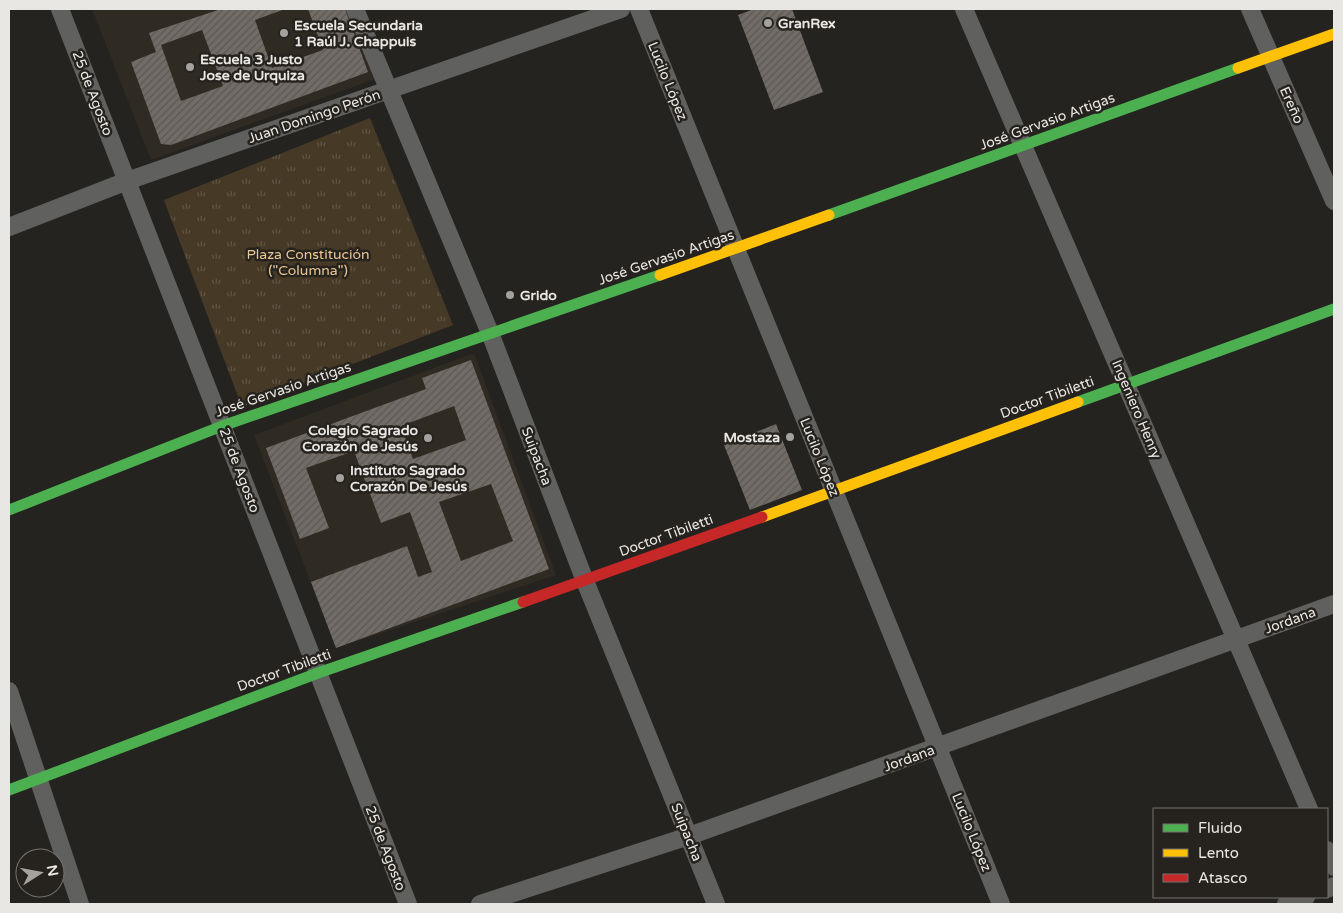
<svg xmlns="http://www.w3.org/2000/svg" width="1343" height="913" font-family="'Varela Round',sans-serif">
<defs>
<pattern id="park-tufts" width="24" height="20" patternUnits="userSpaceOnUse" patternTransform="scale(1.25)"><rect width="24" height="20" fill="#463925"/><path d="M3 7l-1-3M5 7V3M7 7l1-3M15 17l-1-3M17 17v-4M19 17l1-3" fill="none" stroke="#615644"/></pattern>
<pattern id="building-hatch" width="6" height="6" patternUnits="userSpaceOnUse" patternTransform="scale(1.25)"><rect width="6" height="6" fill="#716c65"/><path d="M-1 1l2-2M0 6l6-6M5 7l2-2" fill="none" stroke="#5c5854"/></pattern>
</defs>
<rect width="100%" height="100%" fill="#252320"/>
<path fill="#2f2a22" d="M 92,9 L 347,9 L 375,79 L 151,160 Z
M 474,353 L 556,575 L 336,648 L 254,435 Z"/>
<path fill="url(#park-tufts)" d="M 370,118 L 453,325 L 242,407 L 164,200 Z"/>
<path fill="url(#building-hatch)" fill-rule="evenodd" d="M 221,9 L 285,9 L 255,20 L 272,68 L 323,50 L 308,9 L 345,9 L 368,72 L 171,145 L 161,144 L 131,62 L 156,52 L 149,33 ZM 202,30 L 223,86 L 181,101 L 161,45 Z
M 754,9 L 792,9 L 823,92 L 774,110 L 738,15 Z
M 471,360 L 549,569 L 336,648 L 311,582 L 407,546 L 418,577 L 432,572 L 410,512 L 381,523 L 354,451 L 306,468 L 329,528 L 300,539 L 266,448 L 426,389 L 422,378 ZM 454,406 L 466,440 L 413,459 L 401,426 ZM 491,484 L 513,541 L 461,561 L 439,502 Z
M 776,424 L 802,490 L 750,510 L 724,445 Z"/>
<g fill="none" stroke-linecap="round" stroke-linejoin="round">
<path stroke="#60605f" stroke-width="18" d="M 60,9 L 408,904
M 355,9 L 490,333 L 585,581 L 716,904
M 639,9 L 1001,904
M 964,9 L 1309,809
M 1250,9 L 1334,201
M 9,227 L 127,181 L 621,9
M 9,691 L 80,904
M 1327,850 L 1334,867
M 1327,889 L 1334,886
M 480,904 L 689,836 L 1334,604
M 1286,904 L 1306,897"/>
<path stroke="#4caf50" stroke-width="11" d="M 829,215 L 1238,68
M 1078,402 L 1334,309
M 9,510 L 222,426 L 660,275
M 9,790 L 318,673 L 523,602"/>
<path stroke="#ffc107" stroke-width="11" d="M 1238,68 L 1334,34
M 660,275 L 829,215
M 762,517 L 1078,402"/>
<path stroke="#c62828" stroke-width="11" d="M 523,602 L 762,517"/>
</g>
<g fill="#a4a29f" stroke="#26231f" stroke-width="2">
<circle cx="768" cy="23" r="5"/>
<circle cx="284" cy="33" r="5"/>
<circle cx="190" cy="67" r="5"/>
<circle cx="510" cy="295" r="5"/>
<circle cx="790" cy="437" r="5"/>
<circle cx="428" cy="438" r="5"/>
<circle cx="340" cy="478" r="5"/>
</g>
<g text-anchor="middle" stroke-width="5" stroke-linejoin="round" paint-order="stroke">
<g font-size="14" font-weight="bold" fill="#e9e7e4" stroke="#26231f" text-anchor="start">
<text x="778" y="28">GranRex</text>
<text x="294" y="30">Escuela Secundaria<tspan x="294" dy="16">1 Raúl J. Chappuis</tspan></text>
<text x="200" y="64">Escuela 3 Justo<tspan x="200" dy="16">Jose de Urquiza</tspan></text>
<text x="520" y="300">Grido</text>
<text x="418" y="435" text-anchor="end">Colegio Sagrado<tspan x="418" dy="16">Corazón de Jesús</tspan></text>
<text x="780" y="442" text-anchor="end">Mostaza</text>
<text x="350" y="475">Instituto Sagrado<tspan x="350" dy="16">Corazón De Jesús</tspan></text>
</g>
<g font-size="14" fill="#e9e7e4" stroke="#26231f">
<text transform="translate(668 81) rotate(68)" y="5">Lucilo López</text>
<text transform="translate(93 93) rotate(69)" y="5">25 de Agosto</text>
<text transform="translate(1292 105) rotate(66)" y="5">Ereño</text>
<text transform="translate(314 116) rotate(-19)" y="5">Juan Domingo Perón</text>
<text transform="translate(1047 121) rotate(-20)" y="5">José Gervasio Artigas</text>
<text transform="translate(666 257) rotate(-19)" y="5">José Gervasio Artigas</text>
<text transform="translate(283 389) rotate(-19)" y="5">José Gervasio Artigas</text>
<text transform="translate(1047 397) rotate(-20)" y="5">Doctor Tibiletti</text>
<text transform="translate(1137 409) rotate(67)" y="5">Ingeniero Henry</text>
<text transform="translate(537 456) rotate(69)" y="5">Suipacha</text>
<text transform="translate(820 457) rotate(68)" y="5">Lucilo López</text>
<text transform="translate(240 470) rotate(69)" y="5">25 de Agosto</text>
<text transform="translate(666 535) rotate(-20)" y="5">Doctor Tibiletti</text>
<text transform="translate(1290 620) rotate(-20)" y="5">Jordana</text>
<text transform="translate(284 670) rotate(-20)" y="5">Doctor Tibiletti</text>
<text transform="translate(909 758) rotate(-20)" y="5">Jordana</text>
<text transform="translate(687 832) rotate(68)" y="5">Suipacha</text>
<text transform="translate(972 832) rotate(68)" y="5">Lucilo López</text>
<text transform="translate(386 848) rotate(69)" y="5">25 de Agosto</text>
</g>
<g font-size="14" fill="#ecc691" stroke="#26231f">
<text x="308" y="259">Plaza Constitución<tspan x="308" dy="16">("Columna")</tspan></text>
</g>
</g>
<rect width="1343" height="913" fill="none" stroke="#e9e7e4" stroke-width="20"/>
<rect x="1153" y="808" width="175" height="90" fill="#26231f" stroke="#74716e"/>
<rect x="1163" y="824" width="25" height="8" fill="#4caf50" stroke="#74716e"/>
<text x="1198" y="833" font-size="15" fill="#e9e7e4">Fluido</text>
<rect x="1163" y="849" width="25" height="8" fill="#ffc107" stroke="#74716e"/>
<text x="1198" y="858" font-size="15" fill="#e9e7e4">Lento</text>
<rect x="1163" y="874" width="25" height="8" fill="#c62828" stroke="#74716e"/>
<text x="1198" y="883" font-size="15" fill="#e9e7e4">Atasco</text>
<g transform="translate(40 873) rotate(79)"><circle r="24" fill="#26231f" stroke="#74716e"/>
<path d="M0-4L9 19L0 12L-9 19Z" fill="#a4a29f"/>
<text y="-8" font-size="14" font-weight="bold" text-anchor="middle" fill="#e9e7e4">N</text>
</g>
</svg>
